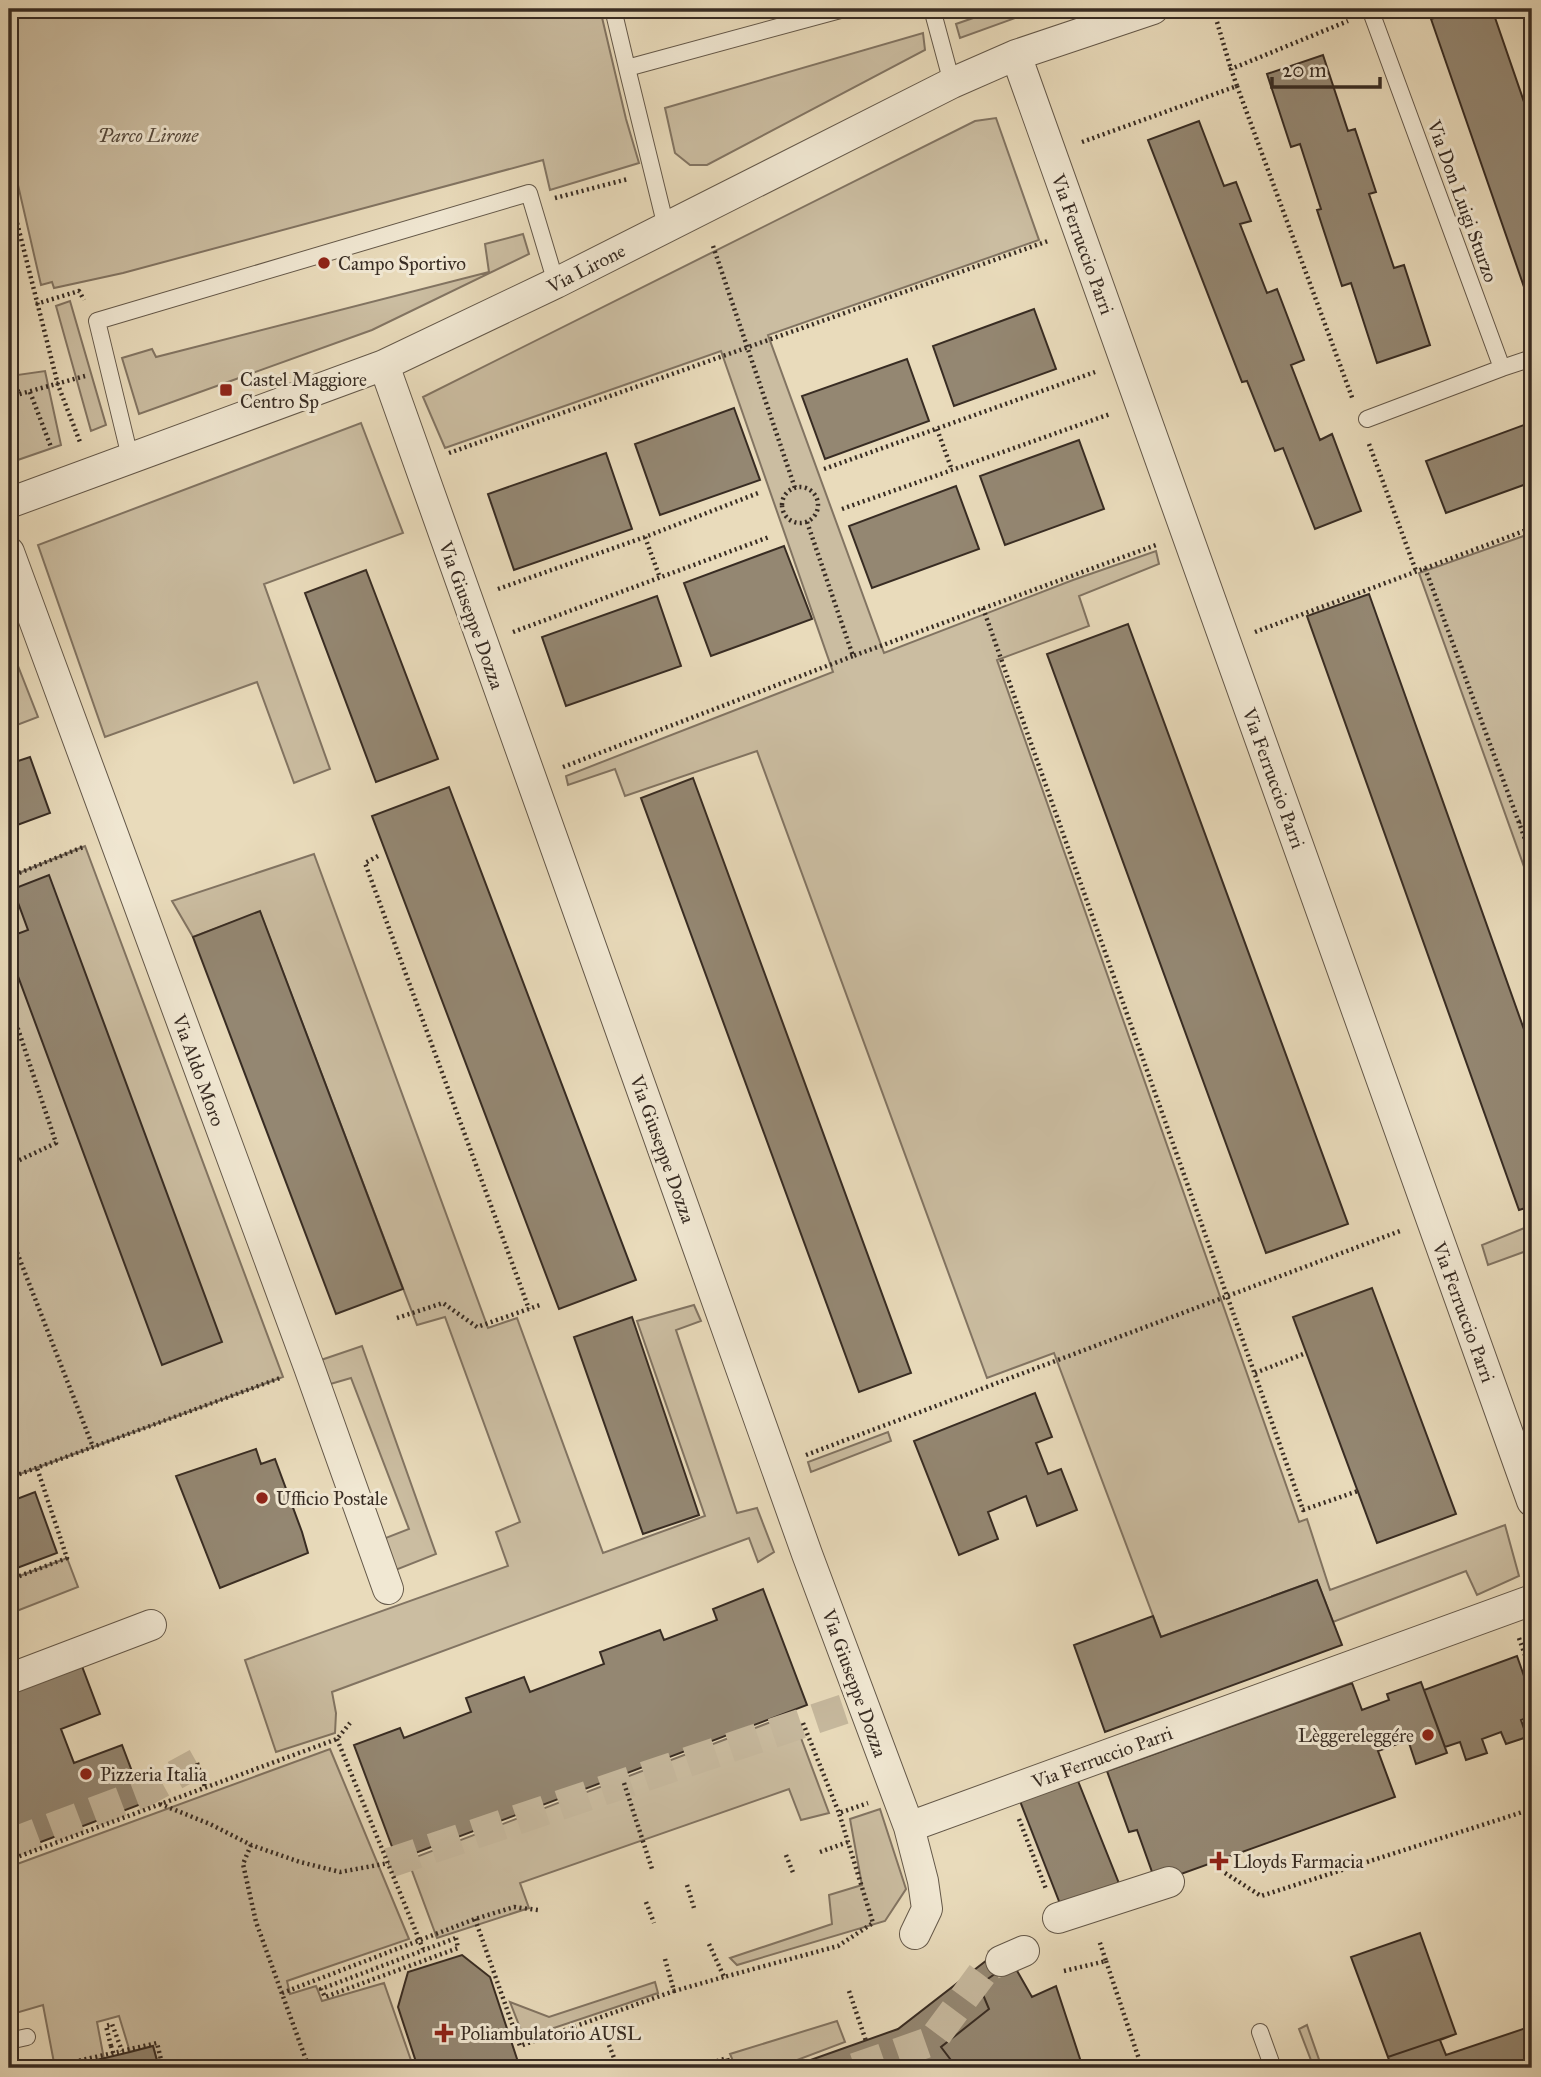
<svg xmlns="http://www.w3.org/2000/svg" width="1541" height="2077" font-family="'IM FELL Great Primer',serif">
<rect width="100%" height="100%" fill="#e9dbbb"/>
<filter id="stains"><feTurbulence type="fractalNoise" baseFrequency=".00286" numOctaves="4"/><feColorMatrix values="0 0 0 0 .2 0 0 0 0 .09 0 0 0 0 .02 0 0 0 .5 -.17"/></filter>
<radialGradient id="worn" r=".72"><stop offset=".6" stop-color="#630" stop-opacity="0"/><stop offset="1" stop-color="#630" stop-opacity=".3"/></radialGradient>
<path fill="#cbbda1" stroke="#827462" stroke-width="2" d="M 9,9 L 600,9 L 626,119 L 639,163 L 550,190 L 543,160 L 123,273 L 54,288 L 52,282 L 41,285 L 9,146 L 9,132 L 14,119 L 9,95 Z
M 999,9 L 1040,9 L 960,38 L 956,24 Z
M 923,33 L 925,50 L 707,165 L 690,165 L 675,153 L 665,108 Z
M 996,118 L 1039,240 L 768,335 L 884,653 L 1073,580 L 1156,551 L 1159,564 L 1079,596 L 1089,626 L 997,660 L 1299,1522 L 1307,1519 L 1330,1590 L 1505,1525 L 1519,1576 L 1477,1595 L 1466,1571 L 1333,1622 L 1317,1580 L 1161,1637 L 1054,1353 L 987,1378 L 757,751 L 625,796 L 615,769 L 568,785 L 566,776 L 833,672 L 721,351 L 445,448 L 423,397 L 975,121 Z
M 523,234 L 529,254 L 372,330 L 139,414 L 122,358 L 152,349 L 156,357 L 489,272 L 485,244 Z
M 70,301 L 106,425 L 91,431 L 56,306 Z
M 45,371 L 61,445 L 9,463 L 10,376 Z
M 361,423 L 403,533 L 264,584 L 330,769 L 294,783 L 257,682 L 105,737 L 38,545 Z
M 1532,533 L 1532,889 L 1419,573 Z
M 9,643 L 38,717 L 9,728 Z
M 85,846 L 283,1377 L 9,1478 L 9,877 Z
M 314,854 L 488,1328 L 517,1318 L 603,1553 L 705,1516 L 637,1321 L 694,1305 L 701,1321 L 676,1330 L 737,1513 L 757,1508 L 774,1552 L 758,1562 L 749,1538 L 332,1692 L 336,1713 L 335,1733 L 276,1752 L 245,1660 L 508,1566 L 496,1532 L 520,1522 L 445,1317 L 417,1325 L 260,912 L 193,937 L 172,901 Z
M 1532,1225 L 1532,1249 L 1488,1265 L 1482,1245 Z
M 362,1346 L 436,1554 L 393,1571 L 383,1539 L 409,1529 L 351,1378 L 327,1385 L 321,1360 Z
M 888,1432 L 891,1441 L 811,1472 L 808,1462 Z
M 67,1558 L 78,1587 L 9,1614 L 9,1580 Z
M 792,1714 L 829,1813 L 801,1820 L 789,1789 L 520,1883 L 529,1908 L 437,1938 L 408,1860 Z
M 330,1749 L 409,1939 L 287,1981 L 290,1994 L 316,1986 L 322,2001 L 384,1983 L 413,2066 L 407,2068 L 159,2068 L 153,2046 L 130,2052 L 119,2016 L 97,2022 L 104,2059 L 55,2068 L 43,2005 L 9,2015 L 9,1867 Z
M 880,1809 L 906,1889 L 885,1921 L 737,1965 L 730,1958 L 832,1924 L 829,1895 L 862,1885 L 850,1819 Z
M 655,1982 L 658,1993 L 524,2038 L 510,2002 L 549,2017 Z
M 837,2021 L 845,2042 L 776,2068 L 736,2068 L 730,2054 Z
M 1307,2025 L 1309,2031 L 1322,2068 L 1314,2068 L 1299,2029 Z"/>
<path fill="#948772" stroke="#382c23" stroke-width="2" d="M 1461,9 L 1492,9 L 1532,125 L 1532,310 L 1431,19 Z
M 1323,55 L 1348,131 L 1355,129 L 1376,192 L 1369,194 L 1394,268 L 1404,265 L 1430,345 L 1377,363 L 1351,283 L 1342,286 L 1317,210 L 1321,209 L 1300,144 L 1291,147 L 1267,74 Z
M 1199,121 L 1224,186 L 1236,182 L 1251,221 L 1240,224 L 1267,293 L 1277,289 L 1304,360 L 1291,365 L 1320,440 L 1332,434 L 1361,511 L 1315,529 L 1283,448 L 1275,451 L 1247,381 L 1242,382 L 1148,140 Z
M 1034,309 L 1056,369 L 954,406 L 933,346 Z
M 907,359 L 929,421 L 825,459 L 802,396 Z
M 734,408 L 760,480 L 660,515 L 635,444 Z
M 1532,422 L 1532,482 L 1446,513 L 1426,461 Z
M 1079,440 L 1104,509 L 1005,545 L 980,476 Z
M 606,453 L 632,529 L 514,570 L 488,494 Z
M 956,486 L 979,549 L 872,588 L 849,526 Z
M 784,546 L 812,619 L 711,656 L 684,583 Z
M 366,570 L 438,759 L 376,782 L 305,593 Z
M 1369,594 L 1532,1052 L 1532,1206 L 1519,1210 L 1307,616 Z
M 657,596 L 681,666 L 566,706 L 542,637 Z
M 1128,624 L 1348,1224 L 1266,1253 L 1047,654 Z
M 30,757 L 50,813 L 9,828 L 9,764 Z
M 693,778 L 911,1373 L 859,1392 L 641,798 Z
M 449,787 L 636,1280 L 559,1309 L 372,816 Z
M 49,875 L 222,1342 L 162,1365 L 9,952 L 9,937 L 28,930 L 13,889 Z
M 260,911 L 403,1289 L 336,1314 L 193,937 Z
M 1372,1288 L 1456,1514 L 1377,1543 L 1293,1317 Z
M 632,1317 L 699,1515 L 643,1534 L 574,1337 Z
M 1035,1393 L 1052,1437 L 1036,1443 L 1048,1474 L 1061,1469 L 1077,1510 L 1037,1526 L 1026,1496 L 988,1512 L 998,1539 L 959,1555 L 914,1441 Z
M 256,1449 L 261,1464 L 275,1459 L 302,1532 L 308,1553 L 220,1588 L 176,1476 Z
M 35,1492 L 57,1553 L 9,1571 L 9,1502 Z
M 1317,1580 L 1342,1645 L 1105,1732 L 1074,1645 L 1153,1616 L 1161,1637 Z
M 763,1589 L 807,1705 L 397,1860 L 354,1745 L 400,1728 L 404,1738 L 471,1712 L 466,1698 L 524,1677 L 530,1692 L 604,1664 L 600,1652 L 660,1630 L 664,1640 L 717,1620 L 713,1609 Z
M 1517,1656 L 1532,1699 L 1532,1716 L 1521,1720 L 1527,1737 L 1506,1744 L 1501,1732 L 1482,1739 L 1487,1753 L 1466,1760 L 1460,1742 L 1445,1747 L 1424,1690 Z
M 80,1661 L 100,1714 L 61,1729 L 74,1763 L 122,1745 L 144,1803 L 9,1854 L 9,1688 Z
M 1421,1682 L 1447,1753 L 1416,1764 L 1408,1740 L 1378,1751 L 1395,1797 L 1156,1883 L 1137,1830 L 1129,1832 L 1107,1771 L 1352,1683 L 1362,1710 L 1389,1700 L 1387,1694 Z
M 1078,1781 L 1122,1891 L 1064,1914 L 1020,1801 Z
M 1420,1933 L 1456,2034 L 1440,2040 L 1446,2055 L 1532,2026 L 1532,2068 L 1392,2068 L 1351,1957 Z
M 1420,1933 L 1456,2034 L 1388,2057 L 1351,1957 Z
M 462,1955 L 490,1977 L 520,2068 L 418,2068 L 398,2007 L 408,1972 Z
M 987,1960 L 1012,1962 L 979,1985 L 989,2009 L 941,2047 L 957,2068 L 788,2068 L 898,2029 Z
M 1012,1962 L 1032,1997 L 1056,1986 L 1083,2068 L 957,2068 L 941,2047 L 989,2009 L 979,1985 Z
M 153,2046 L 159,2068 L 63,2068 L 130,2052 Z"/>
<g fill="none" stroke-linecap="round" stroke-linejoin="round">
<path stroke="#c6b89d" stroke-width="30" stroke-dasharray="30 15" stroke-linecap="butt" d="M 9,1844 L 141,1794 L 197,1763
M 389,1863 L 862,1703
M 855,2068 L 932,2041 L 987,1967 L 1001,1961"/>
<g stroke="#645849" stroke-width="18">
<path id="lane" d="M 613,9 L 627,68
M 932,9 L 952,83
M 1370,9 L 1502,368 L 1532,358
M 666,227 L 627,68 L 844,9
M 1367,419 L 1502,368
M 130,457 L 97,321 L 529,193 L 556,283
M 1260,2032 L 1273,2068
M 9,2041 L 27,2037"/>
</g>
<g stroke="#645849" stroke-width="32">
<path id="street" d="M 1016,55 L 1532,1501
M 384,365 L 807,1554 L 909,1827 L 923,1881 L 927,1909 L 915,1934
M 9,503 L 384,365 L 556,283 L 952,83 L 1016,55 L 1153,9
M 9,552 L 309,1367 L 388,1589
M 9,1679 L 151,1625
M 909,1827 L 1532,1600
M 1058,1918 L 1169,1882
M 1001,1961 L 1024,1951"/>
</g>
<path stroke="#382c23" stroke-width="4.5" stroke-dasharray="2 3.5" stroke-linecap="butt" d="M 1526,9 L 1532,28
M 1217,22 L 1231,69
M 1237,86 L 1353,400
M 1082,142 L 1237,86 L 1231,69 L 1348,21
M 9,191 L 58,385 L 80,442
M 555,198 L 628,179
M 713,246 L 795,488
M 36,304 L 79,291 L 84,300
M 9,382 L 15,380 L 19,395
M 30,392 L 51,447
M 9,397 L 85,376
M 937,429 L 952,470
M 1369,444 L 1416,571
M 449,453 L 1048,241
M 824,469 L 1095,372
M782 505a18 18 0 1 1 36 0a18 18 0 1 1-36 0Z
M 842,509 L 1110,414
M 807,522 L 853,656 L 1156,545
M 645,537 L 660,578
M 1425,568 L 1532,858
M 498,589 L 645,537 L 758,493
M 983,608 L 1303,1510 L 1358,1491
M 513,632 L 769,537
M 1255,632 L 1532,528
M 563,767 L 853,656
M 1519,822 L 1532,817
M 378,856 L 365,863 L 529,1309
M 9,877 L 83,847
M 9,1002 L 56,1143 L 9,1165
M 9,1232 L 93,1447
M 397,1318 L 443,1303 L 477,1327 L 540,1305
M 1255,1373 L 1306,1353
M 806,1455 L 1400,1231
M 9,1478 L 280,1378
M 9,1580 L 67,1558 L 37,1468
M 1519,1638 L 1532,1675
M 803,1723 L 839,1813 L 868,1803
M 337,1739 L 423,1949
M 197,1763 L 205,1787
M 624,1783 L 652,1869
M 160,1804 L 210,1824 L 251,1845 L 300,1862 L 340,1872 L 389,1863
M 1019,1819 L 1046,1889
M 251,1845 L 243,1864 L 256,1922 L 309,2068
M 820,1852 L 848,1842
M 786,1855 L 794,1875
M 9,1860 L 337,1739 L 350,1723
M 1225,1873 L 1261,1896 L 1532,1809
M 687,1885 L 694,1908
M 646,1902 L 654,1923
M 475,1919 L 520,2046 L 674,1991
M 456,1938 L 458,1948 L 325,1997 L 321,1989 Z
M 709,1944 L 724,1977 L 838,1946 L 873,1923 L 839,1813
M 665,1959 L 674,1991 L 724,1977
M 1106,1961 L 1142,2068
M 1064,1971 L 1106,1961 L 1099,1940
M 849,1991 L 866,2041
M 282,1993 L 475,1919 L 514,1907 L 538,1910
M 609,2045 L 618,2068
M 111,2046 L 106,2026 L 112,2024 L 122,2051
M 701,2066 L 727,2058 L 730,2068
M 47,2068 L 157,2043 L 163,2068"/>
<use href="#lane" stroke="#f1e8d3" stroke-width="16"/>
<use href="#street" stroke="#f1e8d3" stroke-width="30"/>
<path stroke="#382c23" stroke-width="4.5" stroke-dasharray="2 3.5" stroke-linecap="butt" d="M 111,2046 L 114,2056"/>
</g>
<g fill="#8f2418" stroke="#f1e8d3" stroke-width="2.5">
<circle cx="324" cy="263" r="7"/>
<rect x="219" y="383" width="14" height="14" rx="3.5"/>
<circle cx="262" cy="1498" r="7"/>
<circle cx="1428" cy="1735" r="7"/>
<circle cx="86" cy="1774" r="7"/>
<path d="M1215.5 1850.5h7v7h7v7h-7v7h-7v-7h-7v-7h7z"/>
<path d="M440.5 2022.5h7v7h7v7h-7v7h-7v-7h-7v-7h7z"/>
</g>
<g text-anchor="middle" stroke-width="6" stroke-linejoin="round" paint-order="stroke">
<g font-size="19" font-style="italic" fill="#55493c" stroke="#f1e8d3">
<text x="148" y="142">Parco Lirone</text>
</g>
<g font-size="19" fill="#382c23" stroke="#f1e8d3">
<text transform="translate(1463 201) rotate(70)" y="7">Via Don Luigi Sturzo</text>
<text transform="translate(1083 244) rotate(70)" y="7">Via Ferruccio Parri</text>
<text transform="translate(586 268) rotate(-27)" y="7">Via Lirone</text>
<text transform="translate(472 615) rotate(70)" y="7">Via Giuseppe Dozza</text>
<text transform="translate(1274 778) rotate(70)" y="7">Via Ferruccio Parri</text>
<text transform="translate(199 1070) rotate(70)" y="7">Via Aldo Moro</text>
<text transform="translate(663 1149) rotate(70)" y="7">Via Giuseppe Dozza</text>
<text transform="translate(1464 1312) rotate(70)" y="7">Via Ferruccio Parri</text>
<text transform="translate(855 1683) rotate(70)" y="7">Via Giuseppe Dozza</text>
<text transform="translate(1102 1757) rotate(-20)" y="7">Via Ferruccio Parri</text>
</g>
<g font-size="19" fill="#382c23" stroke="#f1e8d3" text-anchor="start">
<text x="338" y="270">Campo Sportivo</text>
<text x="240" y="386">Castel Maggiore<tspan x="240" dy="22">Centro Sp</tspan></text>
<text x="276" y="1505">Ufficio Postale</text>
<text x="1414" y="1742" text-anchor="end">Lèggereleggére</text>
<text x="100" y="1781">Pizzeria Italia</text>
<text x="1233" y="1868">Lloyds Farmacia</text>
<text x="460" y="2040">Poliambulatorio AUSL</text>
</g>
</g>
<rect width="1541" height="2077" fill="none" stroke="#e9dbbb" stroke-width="35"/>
<rect x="10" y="10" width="1520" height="2056" fill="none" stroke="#382c23" stroke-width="3.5"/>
<rect x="18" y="18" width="1506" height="2042" fill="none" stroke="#382c23" stroke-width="2"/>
<path d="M1272 77v10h108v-10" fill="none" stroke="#382c23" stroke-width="3.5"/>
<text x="1282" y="77" font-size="21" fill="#382c23" stroke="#f1e8d3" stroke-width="5" paint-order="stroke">20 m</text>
<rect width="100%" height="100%" filter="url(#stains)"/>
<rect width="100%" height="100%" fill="url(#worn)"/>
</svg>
